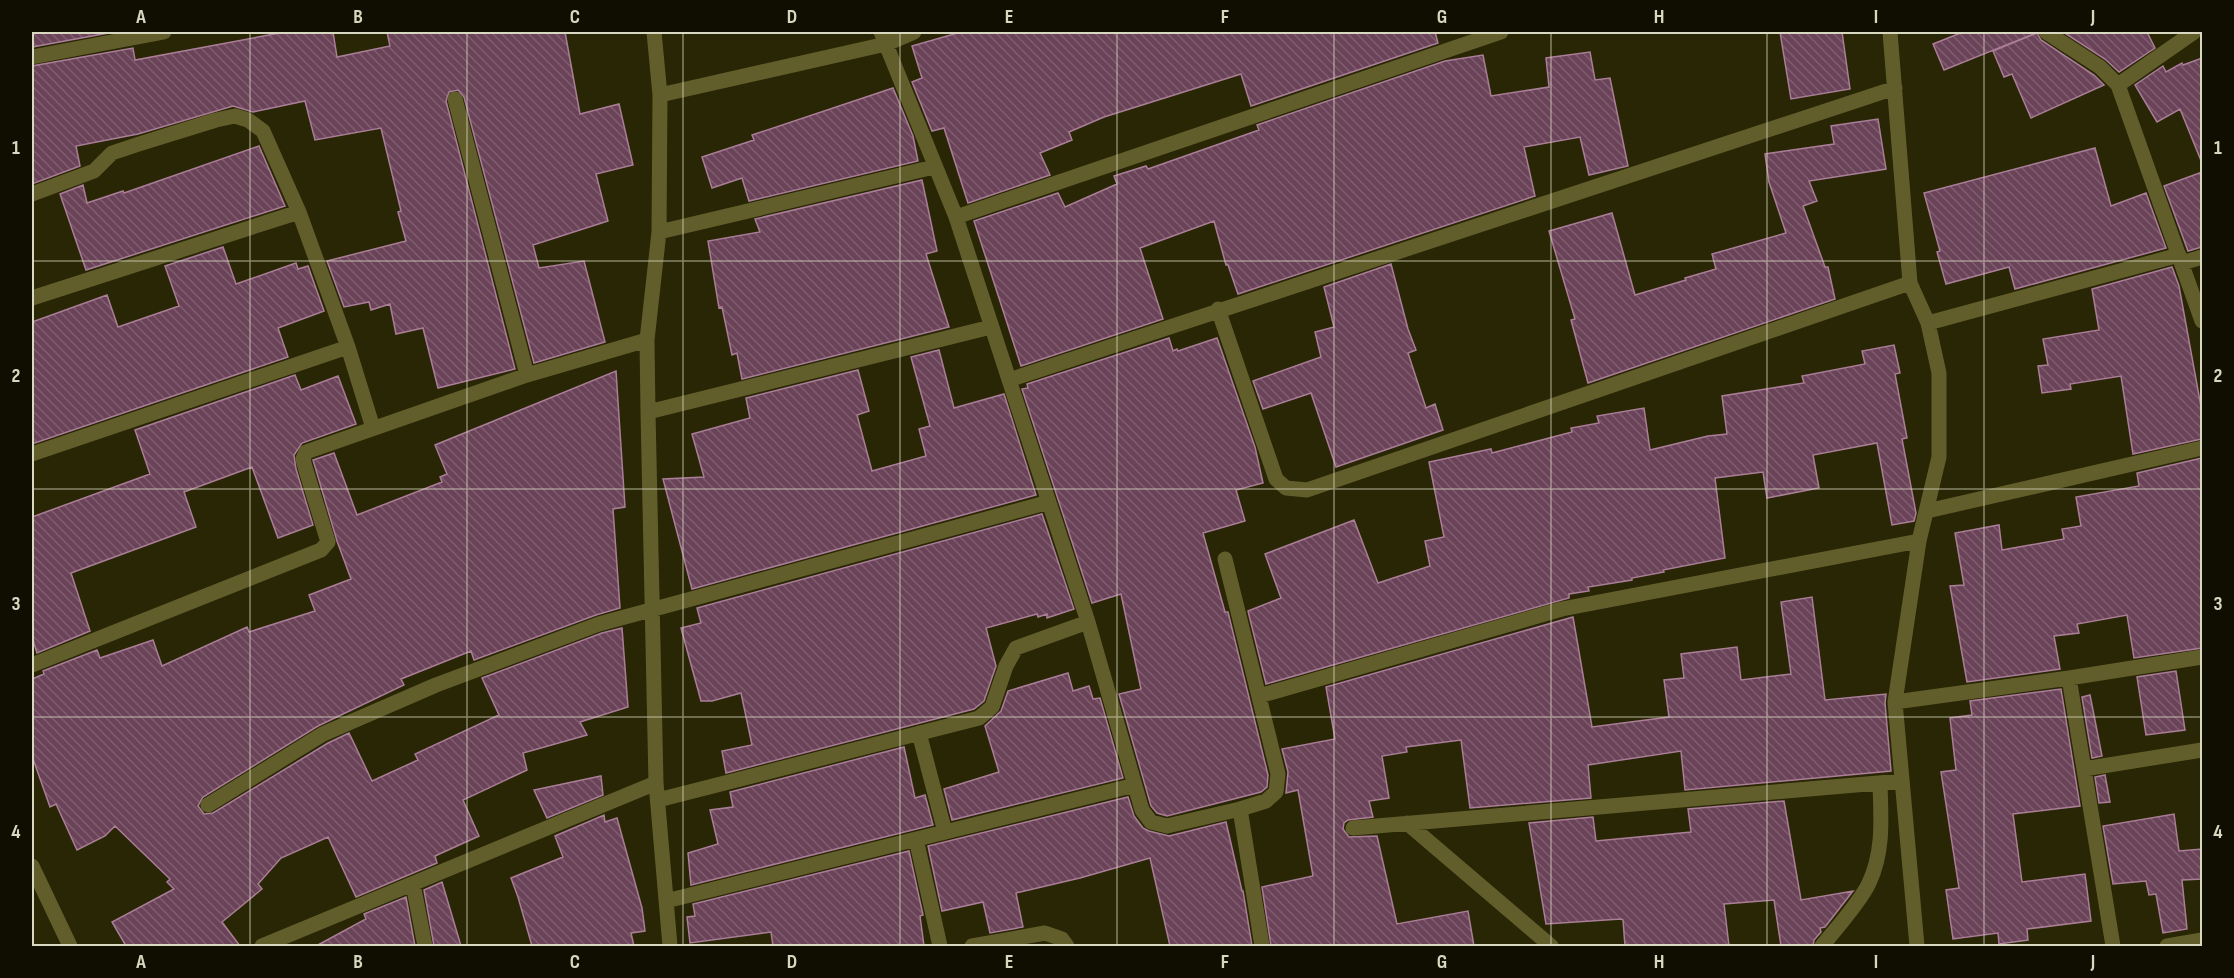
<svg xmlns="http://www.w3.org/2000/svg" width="2234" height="978" font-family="'Sofia Sans Condensed',sans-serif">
<defs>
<pattern id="building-back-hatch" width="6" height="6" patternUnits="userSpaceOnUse" patternTransform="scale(1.5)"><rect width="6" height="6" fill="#6a4359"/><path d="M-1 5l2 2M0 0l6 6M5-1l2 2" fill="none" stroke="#7f5d6f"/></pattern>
</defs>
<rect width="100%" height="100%" fill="#282604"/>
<path fill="url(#building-back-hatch)" stroke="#aa7e97" stroke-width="1.5" d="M 32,32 L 114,32 L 32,47 Z
M 285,32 L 333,32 L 337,57 L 390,46 L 387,32 L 565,32 L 580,114 L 619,104 L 633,165 L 596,174 L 608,221 L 533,245 L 539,268 L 584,261 L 605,342 L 534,363 L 464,97 L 458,90 L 449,92 L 446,101 L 515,369 L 438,388 L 423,328 L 396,334 L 390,304 L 371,310 L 369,302 L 344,307 L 327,261 L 406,241 L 398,212 L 401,211 L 381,128 L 315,140 L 305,101 L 253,112 L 233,106 L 138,134 L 76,146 L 80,166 L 32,184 L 32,66 L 133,48 L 135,60 Z
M 961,32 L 1435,32 L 1438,43 L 1251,106 L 1241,74 L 1104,117 L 1069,132 L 1072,140 L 1040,153 L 1050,175 L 968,203 L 944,128 L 932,131 L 912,82 L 922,78 L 912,46 Z
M 1780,32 L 1842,32 L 1850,89 L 1791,99 Z
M 1963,32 L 2036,32 L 2036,33 L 1944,70 L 1933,44 Z
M 2063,32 L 2147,32 L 2155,48 L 2119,72 L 2105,59 Z
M 2037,33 L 2041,40 L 2094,75 L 2104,85 L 2031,118 L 2012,74 L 2004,77 L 1993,51 Z
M 1590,52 L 1595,80 L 1610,78 L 1628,166 L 1589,175 L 1580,137 L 1524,147 L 1535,196 L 1238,294 L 1228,265 L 1226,265 L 1214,221 L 1140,248 L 1163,319 L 1021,366 L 974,221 L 1058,193 L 1065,207 L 1117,184 L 1114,176 L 1146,166 L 1148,169 L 1259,130 L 1257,125 L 1445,61 L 1483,55 L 1491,96 L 1549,87 L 1546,58 Z
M 2202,58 L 2202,163 L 2180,109 L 2157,122 L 2135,85 L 2163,66 L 2166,72 L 2182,63 L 2183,65 Z
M 893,88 L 913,136 L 918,161 L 749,201 L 742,178 L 712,188 L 702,157 L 754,140 L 752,135 Z
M 1878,119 L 1886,169 L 1809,181 L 1817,201 L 1803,206 L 1825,267 L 1828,267 L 1835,299 L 1588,383 L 1571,320 L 1575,319 L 1549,231 L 1612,213 L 1635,295 L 1686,280 L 1685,278 L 1716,269 L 1712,254 L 1786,233 L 1769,182 L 1765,154 L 1834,144 L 1831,126 Z
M 259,146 L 285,206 L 86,270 L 60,194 L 83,185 L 87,203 L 123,191 L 124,193 Z
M 2095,148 L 2111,206 L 2146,193 L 2166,248 L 2015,289 L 2009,267 L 1946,284 L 1937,252 L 1940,251 L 1924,193 Z
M 2202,172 L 2202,247 L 2188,251 L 2164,186 Z
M 922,180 L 937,251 L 926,254 L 949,327 L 742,379 L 737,353 L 732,355 L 722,307 L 719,308 L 708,241 L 760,232 L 755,219 Z
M 223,247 L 236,284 L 296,263 L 298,269 L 308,266 L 324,311 L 278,328 L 288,357 L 32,444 L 32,322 L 107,295 L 118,327 L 179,306 L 165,266 Z
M 1391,264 L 1408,329 L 1416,350 L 1408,353 L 1426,408 L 1435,404 L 1443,430 L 1336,467 L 1311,393 L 1263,409 L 1253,381 L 1321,357 L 1315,332 L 1334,327 L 1324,287 Z
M 2172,267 L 2179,286 L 2202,412 L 2202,439 L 2133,454 L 2121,376 L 2070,384 L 2071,389 L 2042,393 L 2038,366 L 2048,365 L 2043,339 L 2099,330 L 2092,289 Z
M 1169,338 L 1173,351 L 1177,349 L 1178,351 L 1217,338 L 1255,447 L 1263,483 L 1236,490 L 1245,521 L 1203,533 L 1225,612 L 1228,612 L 1268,775 L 1267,787 L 1261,792 L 1167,816 L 1157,813 L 1151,806 L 1119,694 L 1141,689 L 1121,594 L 1092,603 L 1022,389 L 1028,388 L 1027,384 Z
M 1894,345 L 1900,373 L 1895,374 L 1907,438 L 1902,439 L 1916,513 L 1914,521 L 1892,525 L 1877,443 L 1813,455 L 1819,488 L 1767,498 L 1763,472 L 1715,478 L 1725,558 L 1663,570 L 1664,572 L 1632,578 L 1632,580 L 1588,587 L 1589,591 L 1569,594 L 1569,598 L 1266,684 L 1248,611 L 1281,598 L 1265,554 L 1354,520 L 1378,583 L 1430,566 L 1425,541 L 1444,537 L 1429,462 L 1491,449 L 1492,453 L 1572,432 L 1571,428 L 1599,423 L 1597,416 L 1644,408 L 1650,450 L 1708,436 L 1727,434 L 1722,396 L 1804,383 L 1802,376 L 1865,364 L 1862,351 Z
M 939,350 L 954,408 L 1004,394 L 1036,495 L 692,589 L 663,479 L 704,477 L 692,434 L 750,418 L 746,398 L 858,370 L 869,411 L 857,415 L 872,471 L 926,456 L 919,429 L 930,426 L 911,357 Z
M 616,371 L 625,507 L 613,509 L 620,608 L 596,615 L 474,660 L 471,651 L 401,679 L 404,685 L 318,726 L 203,797 L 198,806 L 204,814 L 213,813 L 328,743 L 349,733 L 372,781 L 418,760 L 415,754 L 499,715 L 482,678 L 602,633 L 622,628 L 628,707 L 580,722 L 587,735 L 523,753 L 527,770 L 463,800 L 479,836 L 435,856 L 437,863 L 356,897 L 328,837 L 281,858 L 258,884 L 262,889 L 222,922 L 240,946 L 126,946 L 112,922 L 174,889 L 167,882 L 170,879 L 115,826 L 105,836 L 77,850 L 56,804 L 50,807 L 32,756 L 32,679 L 44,674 L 43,671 L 97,650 L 100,658 L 153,640 L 162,666 L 247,627 L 249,632 L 315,611 L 309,595 L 351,579 L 337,541 L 313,460 L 334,453 L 357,515 L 442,482 L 440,477 L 447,474 L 435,445 Z
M 295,375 L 301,390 L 338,376 L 356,424 L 302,443 L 294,455 L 296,469 L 313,525 L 278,538 L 252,467 L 184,492 L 196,527 L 71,573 L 90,631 L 37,653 L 32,637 L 32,517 L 150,474 L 135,430 Z
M 2202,458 L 2202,648 L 2134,658 L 2127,615 L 2077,624 L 2079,633 L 2054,636 L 2060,669 L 1967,682 L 1950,586 L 1964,585 L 1955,533 L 1999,525 L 2002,550 L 2064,539 L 2062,529 L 2081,526 L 2076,497 L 2139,486 L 2137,473 Z
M 1042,514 L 1074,609 L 1047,618 L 1047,614 L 1038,617 L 1037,614 L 986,628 L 996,666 L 984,701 L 974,709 L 726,773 L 722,751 L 752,745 L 741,693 L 712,701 L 701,701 L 681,628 L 701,623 L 697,608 Z
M 1812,597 L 1825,700 L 1886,694 L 1885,703 L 1891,771 L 1685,790 L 1681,751 L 1588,765 L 1591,798 L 1470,808 L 1461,740 L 1406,747 L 1407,752 L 1382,756 L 1389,798 L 1369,801 L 1373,817 L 1348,820 L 1344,823 L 1343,829 L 1349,837 L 1377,836 L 1397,924 L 1468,911 L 1474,946 L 1271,946 L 1262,887 L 1313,876 L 1298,790 L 1286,793 L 1288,772 L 1282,749 L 1335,739 L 1326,687 L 1573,617 L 1592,727 L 1669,717 L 1664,680 L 1684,678 L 1681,654 L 1737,647 L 1741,680 L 1791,674 L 1781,602 Z
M 2176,671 L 2185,730 L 2146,735 L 2137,677 Z
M 1068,673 L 1073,691 L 1089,686 L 1093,699 L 1100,698 L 1123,778 L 952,820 L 944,789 L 999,772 L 985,726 L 1001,711 L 1008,691 Z
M 2061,689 L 2080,806 L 2013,814 L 2022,882 L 2085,874 L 2091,921 L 2027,929 L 2028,940 L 1999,944 L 1998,933 L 1953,939 L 1946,890 L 1959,888 L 1941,772 L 1956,770 L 1950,718 L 1972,715 L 1970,701 Z
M 2090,695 L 2102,756 L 2092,758 L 2082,697 Z
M 904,747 L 915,798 L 925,795 L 933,825 L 691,885 L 688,853 L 718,844 L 710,810 L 733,807 L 730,792 Z
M 2105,775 L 2110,802 L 2099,803 L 2095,777 Z
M 601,776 L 603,795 L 547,818 L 534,790 Z
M 1128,797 L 1134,816 L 1143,828 L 1149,831 L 1169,836 L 1226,822 L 1242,891 L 1243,891 L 1252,946 L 1170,946 L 1150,858 L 1080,878 L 1016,893 L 1023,927 L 990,933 L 983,902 L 942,911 L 928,846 Z
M 1784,801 L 1801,900 L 1853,891 L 1825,927 L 1820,928 L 1821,932 L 1814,940 L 1813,946 L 1781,946 L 1774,900 L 1724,904 L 1729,946 L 1625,946 L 1623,920 L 1621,919 L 1546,924 L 1529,823 L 1593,817 L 1596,841 L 1606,840 L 1691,832 L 1688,809 Z
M 2174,814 L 2179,851 L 2202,849 L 2202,879 L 2182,880 L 2187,929 L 2163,933 L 2156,894 L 2149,895 L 2146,881 L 2113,884 L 2103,826 Z
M 604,815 L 605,822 L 617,818 L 642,908 L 645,931 L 631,933 L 634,946 L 532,946 L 518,897 L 511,878 L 563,857 L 555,836 Z
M 909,851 L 923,915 L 920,916 L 924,946 L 773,946 L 771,932 L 690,943 L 687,917 L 695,916 L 693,904 Z
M 442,882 L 461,946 L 434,946 L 424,890 Z
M 406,897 L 415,946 L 316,946 L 366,919 L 364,914 Z"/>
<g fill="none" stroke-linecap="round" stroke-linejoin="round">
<path stroke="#625e2c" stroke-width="15" d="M 654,32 L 660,95 L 659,232 L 647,340 L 648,412 L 656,783 L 670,946
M 881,32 L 956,217 L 1088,622 L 1142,810 L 1151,822 L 1167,826 L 1240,809 L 1266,801 L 1276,792 L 1278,774 L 1225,559
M 1890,32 L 1910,283 L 1928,323 L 1939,373 L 1939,457 L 1919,541 L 1895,702 L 1917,946
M 2046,32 L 2100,67 L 2118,85 L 2202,321
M 32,57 L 164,32
M 2118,85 L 2194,32
M 660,95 L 886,44 L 914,32
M 455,99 L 527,375
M 32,194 L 94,171 L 112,153 L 139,144 L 216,120 L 235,116 L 248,120 L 263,131 L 299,212 L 348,347 L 373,428
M 956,217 L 1501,32
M 659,232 L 934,167
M 2182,263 L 2202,257
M 32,298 L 299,212
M 1218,309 L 1276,479 L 1286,488 L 1307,490 L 1910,283
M 1928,323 L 2179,255
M 1009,380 L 1895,88
M 648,412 L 991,327
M 32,454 L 348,347
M 1927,511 L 2202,448
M 32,665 L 321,550 L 328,542 L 305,467 L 303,459 L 306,452 L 527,375 L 647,340
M 2069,678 L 2113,946
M 1259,696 L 1562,609 L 1919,541
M 1895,702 L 2069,678 L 2202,657
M 919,733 L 945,832
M 2084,769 L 2202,750
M 658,800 L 979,718 L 992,707 L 1006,666 L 1016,648 L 1088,622
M 208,805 L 323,734 L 436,685 L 599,624 L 1049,502
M 1240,809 L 1262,946
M 1407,823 L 1551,946
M 1353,828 L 1902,781
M 916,839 L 940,946
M 32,866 L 70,946
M 413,884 L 425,946
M 666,901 L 1135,785
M 262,946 L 656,783
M 972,946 L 1045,933 L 1062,939 L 1067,946
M 1822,946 C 1835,930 1861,901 1869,883 C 1884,851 1881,818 1880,784
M 2167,946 L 2202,940"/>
</g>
<path fill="none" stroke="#d8d7bf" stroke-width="1.5" stroke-opacity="0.55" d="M 250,32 L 250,946M 467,32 L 467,946M 683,32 L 683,946M 900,32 L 900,946M 1117,32 L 1117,946M 1334,32 L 1334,946M 1551,32 L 1551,946M 1767,32 L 1767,946M 1984,32 L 1984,946M 32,261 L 2202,261M 32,489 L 2202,489M 32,717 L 2202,717"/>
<rect width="2234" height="978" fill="none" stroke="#100e01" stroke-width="66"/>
<rect x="33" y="33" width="2168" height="912" fill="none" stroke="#d8d7bf" stroke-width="2"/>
<g font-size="20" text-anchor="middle" font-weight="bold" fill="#d8d7bf">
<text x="141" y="23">A</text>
<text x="358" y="23">B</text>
<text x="575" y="23">C</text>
<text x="792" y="23">D</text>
<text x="1009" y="23">E</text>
<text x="1225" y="23">F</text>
<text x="1442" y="23">G</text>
<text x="1659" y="23">H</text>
<text x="1876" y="23">I</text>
<text x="2093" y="23">J</text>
<text x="16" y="154">1</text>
<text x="2218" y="154">1</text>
<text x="16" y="382">2</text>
<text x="2218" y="382">2</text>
<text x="16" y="610">3</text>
<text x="2218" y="610">3</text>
<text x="16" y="838">4</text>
<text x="2218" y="838">4</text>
<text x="141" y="968">A</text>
<text x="358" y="968">B</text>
<text x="575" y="968">C</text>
<text x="792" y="968">D</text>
<text x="1009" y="968">E</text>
<text x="1225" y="968">F</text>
<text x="1442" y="968">G</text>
<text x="1659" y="968">H</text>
<text x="1876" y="968">I</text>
<text x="2093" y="968">J</text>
</g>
</svg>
